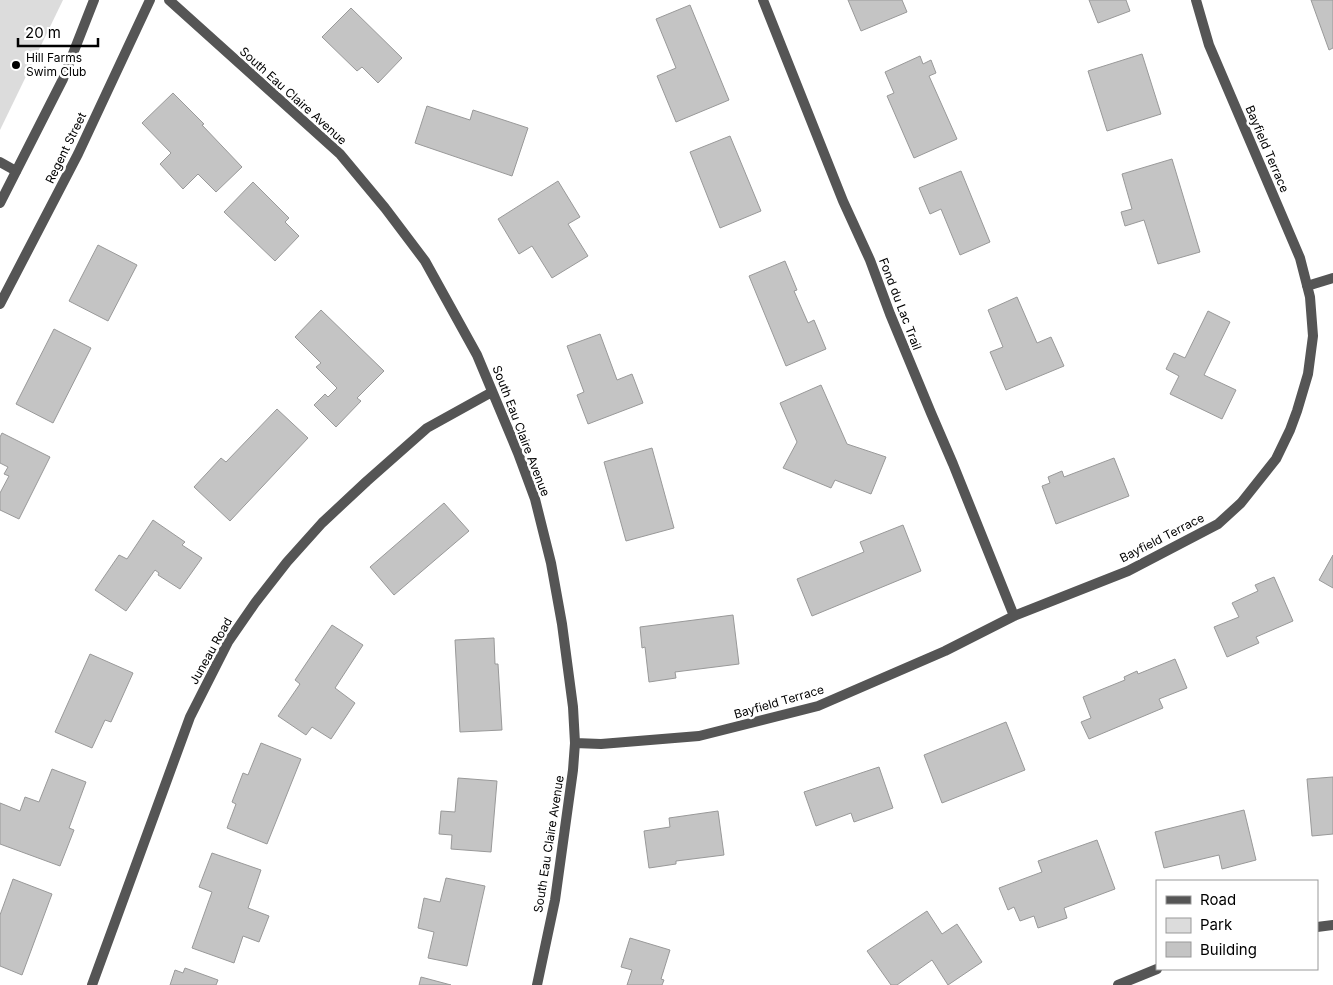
<svg xmlns="http://www.w3.org/2000/svg" width="1333" height="985" font-family="Inter,sans-serif">
<rect width="100%" height="100%" fill="#fff"/>
<path fill="#dcdcdc" d="M 0,0 L 63,0 L 0,130 Z"/>
<path fill="#c4c4c4" stroke="#999" d="M 848,0 L 902,0 L 907,12 L 861,31 Z
M 1089,0 L 1126,0 L 1130,11 L 1098,23 Z
M 1311,0 L 1333,0 L 1333,48 L 1329,50 Z
M 690,5 L 729,100 L 676,122 L 657,76 L 676,68 L 656,19 Z
M 351,8 L 402,58 L 378,83 L 362,67 L 357,71 L 322,37 Z
M 1142,54 L 1161,114 L 1107,131 L 1088,71 Z
M 920,56 L 923,64 L 931,60 L 936,73 L 929,76 L 957,139 L 914,158 L 887,96 L 894,93 L 885,72 Z
M 173,93 L 204,124 L 202,125 L 242,167 L 216,192 L 198,174 L 183,189 L 160,164 L 171,153 L 142,123 Z
M 427,106 L 470,120 L 473,110 L 528,128 L 512,176 L 415,143 Z
M 730,136 L 761,211 L 720,228 L 690,152 Z
M 1172,159 L 1200,252 L 1158,264 L 1144,220 L 1125,226 L 1121,212 L 1132,209 L 1122,174 Z
M 961,171 L 990,242 L 960,255 L 941,209 L 930,214 L 919,188 Z
M 558,181 L 580,217 L 568,224 L 588,256 L 552,278 L 532,246 L 519,254 L 498,219 Z
M 253,182 L 289,218 L 285,222 L 299,236 L 275,261 L 224,212 Z
M 98,245 L 137,265 L 108,321 L 69,301 Z
M 785,261 L 797,290 L 794,291 L 808,323 L 814,320 L 826,349 L 786,366 L 749,276 Z
M 1017,297 L 1037,343 L 1051,337 L 1064,366 L 1006,390 L 990,352 L 1003,347 L 988,310 Z
M 321,310 L 384,371 L 357,398 L 361,401 L 336,427 L 314,405 L 325,394 L 328,397 L 337,388 L 316,367 L 321,363 L 295,337 Z
M 1208,311 L 1230,322 L 1204,375 L 1236,390 L 1222,419 L 1170,394 L 1179,376 L 1166,369 L 1174,353 L 1185,358 Z
M 54,329 L 91,348 L 53,423 L 16,404 Z
M 600,334 L 617,380 L 632,374 L 643,403 L 588,424 L 577,395 L 584,392 L 567,346 Z
M 821,385 L 847,444 L 886,457 L 871,494 L 835,480 L 831,488 L 783,468 L 797,442 L 780,403 Z
M 277,409 L 308,438 L 230,521 L 194,487 L 221,458 L 226,462 Z
M 2,433 L 50,457 L 19,519 L 0,510 L 0,493 L 9,476 L 4,474 L 8,467 L 0,463 L 0,437 Z
M 652,448 L 674,528 L 626,541 L 604,462 Z
M 1114,458 L 1129,496 L 1056,524 L 1042,486 L 1050,483 L 1048,477 L 1062,471 L 1064,477 Z
M 444,503 L 469,531 L 394,595 L 370,567 Z
M 153,520 L 185,542 L 182,545 L 202,558 L 180,589 L 158,575 L 159,573 L 155,570 L 126,611 L 95,590 L 119,555 L 127,559 Z
M 903,525 L 921,571 L 812,616 L 797,579 L 864,552 L 860,542 Z
M 1333,555 L 1333,588 L 1319,580 Z
M 1274,577 L 1293,621 L 1256,637 L 1259,643 L 1227,657 L 1214,627 L 1239,617 L 1232,603 L 1258,591 L 1255,585 Z
M 733,615 L 739,664 L 675,672 L 676,678 L 649,682 L 645,647 L 642,648 L 640,627 Z
M 332,625 L 363,645 L 335,688 L 355,703 L 331,739 L 312,727 L 306,735 L 278,716 L 300,684 L 295,680 Z
M 494,638 L 495,664 L 498,664 L 502,730 L 460,732 L 455,640 Z
M 90,654 L 133,673 L 111,722 L 105,720 L 92,748 L 55,732 Z
M 1175,659 L 1187,688 L 1159,699 L 1163,708 L 1089,739 L 1081,722 L 1091,718 L 1083,697 L 1125,680 L 1124,677 L 1137,671 L 1138,674 Z
M 1006,722 L 1025,770 L 942,803 L 924,755 Z
M 261,743 L 301,759 L 267,844 L 227,828 L 236,804 L 232,802 L 243,773 L 248,775 Z
M 879,767 L 893,808 L 854,822 L 851,813 L 816,826 L 804,792 Z
M 52,769 L 86,782 L 69,828 L 74,830 L 60,866 L 0,844 L 0,803 L 20,811 L 25,797 L 39,802 Z
M 1333,777 L 1333,834 L 1312,836 L 1307,779 Z
M 458,778 L 497,781 L 491,852 L 451,849 L 452,835 L 439,834 L 441,811 L 455,812 Z
M 1244,810 L 1256,860 L 1222,869 L 1219,855 L 1164,868 L 1155,832 Z
M 718,811 L 724,855 L 676,861 L 676,864 L 649,868 L 644,831 L 670,827 L 669,818 Z
M 1097,840 L 1115,889 L 1064,908 L 1067,918 L 1038,928 L 1034,916 L 1020,921 L 1014,907 L 1008,910 L 999,888 L 1042,872 L 1038,861 Z
M 212,853 L 261,870 L 248,908 L 269,916 L 259,942 L 243,936 L 234,963 L 192,948 L 212,892 L 199,887 Z
M 446,878 L 485,886 L 467,966 L 428,958 L 434,932 L 418,928 L 424,898 L 440,902 Z
M 13,879 L 52,894 L 22,975 L 0,966 L 0,915 Z
M 927,911 L 942,934 L 957,924 L 982,962 L 948,985 L 932,960 L 897,985 L 891,985 L 867,951 Z
M 630,938 L 670,950 L 661,979 L 664,980 L 662,985 L 627,985 L 632,970 L 621,967 Z
M 185,968 L 218,980 L 216,985 L 170,985 L 175,970 L 183,973 Z
M 421,977 L 451,985 L 419,985 Z"/>
<g fill="none" stroke-linecap="round" stroke-linejoin="round">
<path stroke="#555" stroke-width="10" d="M 0,162 L 16,171"/>
<path stroke="#555" stroke-width="10" d="M 169,0 L 340,154 L 385,208 L 425,261 L 477,355 L 518,453 L 535,499 L 551,563 L 562,624 L 573,707 L 575,743 L 573,770 L 555,900 L 537,985
M 763,0 L 843,201 L 870,260 L 890,314 L 931,413 L 953,464 L 1014,616
M 1307,286 L 1333,278
M 575,743 L 601,744 L 699,736 L 818,706 L 945,651 L 1014,616 L 1128,571 L 1218,524 L 1241,503 L 1276,459 L 1290,430 L 1297,411 L 1308,374 L 1313,336 L 1310,297 L 1300,258 L 1209,45 L 1196,0
M 1317,927 L 1333,925
M 92,985 L 190,717 L 228,642 L 255,603 L 287,562 L 322,523 L 367,481 L 427,428 L 492,392
M 1118,985 L 1157,969"/>
<path stroke="#555" stroke-width="10" d="M 0,203 L 63,79 L 94,0
M 0,304 L 78,154 L 150,0"/>
</g>
<circle fill="#000" stroke="#fff" stroke-width="2" cx="16" cy="65" r="5"/>
<g text-anchor="middle" stroke-width="5" stroke-linejoin="round" paint-order="stroke">
<g font-size="12" fill="#000" stroke="#fff" text-anchor="start">
<text x="26" y="62">Hill Farms<tspan x="26" dy="14">Swim Club</tspan></text>
</g>
<g font-size="12" fill="#000" stroke="#fff">
<text transform="translate(293 96) rotate(42)" y="4">South Eau Claire Avenue</text>
<text transform="translate(66 148) rotate(-64)" y="4">Regent Street</text>
<text transform="translate(1267 149) rotate(67)" y="4">Bayfield Terrace</text>
<text transform="translate(900 304) rotate(69)" y="4">Fond du Lac Trail</text>
<text transform="translate(521 431) rotate(69)" y="4">South Eau Claire Avenue</text>
<text transform="translate(1162 538) rotate(-27)" y="4">Bayfield Terrace</text>
<text transform="translate(211 651) rotate(-61)" y="4">Juneau Road</text>
<text transform="translate(779 702) rotate(-16)" y="4">Bayfield Terrace</text>
<text transform="translate(549 844) rotate(-81)" y="4">South Eau Claire Avenue</text>
</g>
</g>
<rect x="1156" y="880" width="162" height="90" fill="#ffffff" stroke="#999999"/>
<rect x="1166" y="896" width="25" height="8" fill="#555555" stroke="#999999"/>
<text x="1200" y="905" font-size="15" fill="#000000">Road</text>
<rect x="1166" y="918" width="25" height="15" fill="#dcdcdc" stroke="#999999"/>
<text x="1200" y="930" font-size="15" fill="#000000">Park</text>
<rect x="1166" y="942" width="25" height="15" fill="#c4c4c4" stroke="#999999"/>
<text x="1200" y="955" font-size="15" fill="#000000">Building</text>
<path d="M18 38v8h80v-8" fill="none" stroke="#000000" stroke-width="2.5"/>
<text x="25" y="38" font-size="15" fill="#000000" stroke="#ffffff" stroke-width="4" paint-order="stroke">20 m</text>
</svg>
